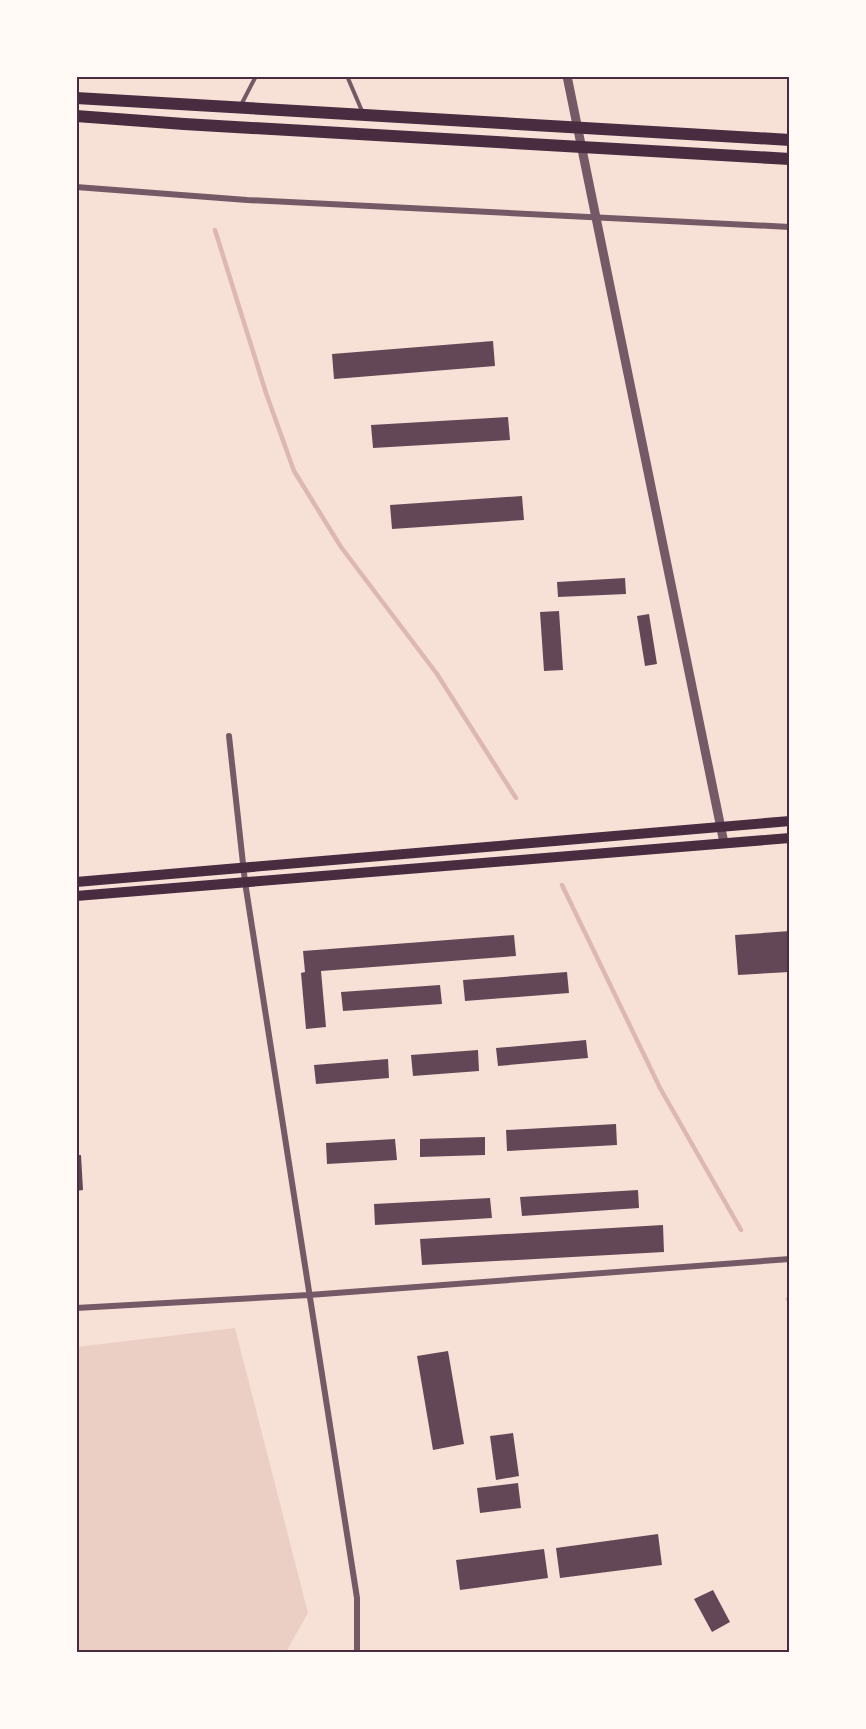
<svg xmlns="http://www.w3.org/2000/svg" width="866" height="1729" font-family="'IBM Plex Sans',sans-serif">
<rect width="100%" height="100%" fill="#f7e1d7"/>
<path fill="#ebcfc5" d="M 235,1328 L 308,1613 L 286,1652 L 77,1652 L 77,1347 Z"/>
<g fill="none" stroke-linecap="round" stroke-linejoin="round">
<path stroke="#dcb8b0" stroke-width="4.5" d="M 215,230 L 266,393 L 294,471 L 341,547 L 437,674 L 516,798
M 562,885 L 660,1088 L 741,1230
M 788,1299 L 790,1301"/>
</g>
<path fill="#644757" d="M 493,341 L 495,366 L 334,379 L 332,354 Z
M 508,417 L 510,440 L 373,448 L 371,425 Z
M 522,496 L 524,520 L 392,529 L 390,505 Z
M 625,578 L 626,594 L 558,597 L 557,582 Z
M 559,611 L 563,670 L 544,671 L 540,612 Z
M 649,614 L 657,664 L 645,666 L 637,616 Z
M 790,931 L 790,972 L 738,975 L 735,935 Z
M 514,935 L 516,956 L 321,971 L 326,1027 L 306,1029 L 301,973 L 305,972 L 303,951 Z
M 567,972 L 569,993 L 465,1001 L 463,980 Z
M 440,985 L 442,1004 L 343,1011 L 341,992 Z
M 586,1040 L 588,1058 L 498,1066 L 496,1048 Z
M 478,1050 L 479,1071 L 413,1076 L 411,1055 Z
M 388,1059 L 389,1078 L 316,1084 L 314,1065 Z
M 616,1124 L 617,1145 L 507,1151 L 506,1130 Z
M 485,1137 L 485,1155 L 420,1157 L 420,1139 Z
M 395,1139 L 397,1160 L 327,1164 L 326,1143 Z
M 76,1155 L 81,1155 L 83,1190 L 76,1191 Z
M 638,1190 L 639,1208 L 522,1216 L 520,1197 Z
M 490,1198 L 492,1218 L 375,1225 L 374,1204 Z
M 663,1225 L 664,1252 L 422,1265 L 420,1239 Z
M 448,1351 L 464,1444 L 433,1450 L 417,1356 Z
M 513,1433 L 519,1476 L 496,1480 L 490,1436 Z
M 518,1483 L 521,1508 L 480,1513 L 477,1488 Z
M 658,1534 L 662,1565 L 560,1578 L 556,1548 Z
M 544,1549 L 548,1578 L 460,1590 L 456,1560 Z
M 713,1590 L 730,1622 L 712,1632 L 694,1599 Z"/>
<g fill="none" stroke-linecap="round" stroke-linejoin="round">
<path stroke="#755966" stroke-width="4" d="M 347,76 L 362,111
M 241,105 L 256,76"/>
<path stroke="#755966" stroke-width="6" d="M 76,187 L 247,200 L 790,227
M 229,736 L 245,882 L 357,1598 L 357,1652
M 76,1308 L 309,1295 L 790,1259"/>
<path stroke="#755966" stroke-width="9" d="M 567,76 L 724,843"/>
<path stroke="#4a2c40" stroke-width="10" d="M 76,882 L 790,821
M 76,896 L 790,838"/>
<path stroke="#4a2c40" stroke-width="12" d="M 76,98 L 790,140
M 76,116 L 184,124 L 790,159"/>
</g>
<rect width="866" height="1729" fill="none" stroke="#fffaf5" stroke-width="156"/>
<rect x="78" y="78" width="710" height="1573" fill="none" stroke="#4a2c40" stroke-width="2"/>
</svg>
